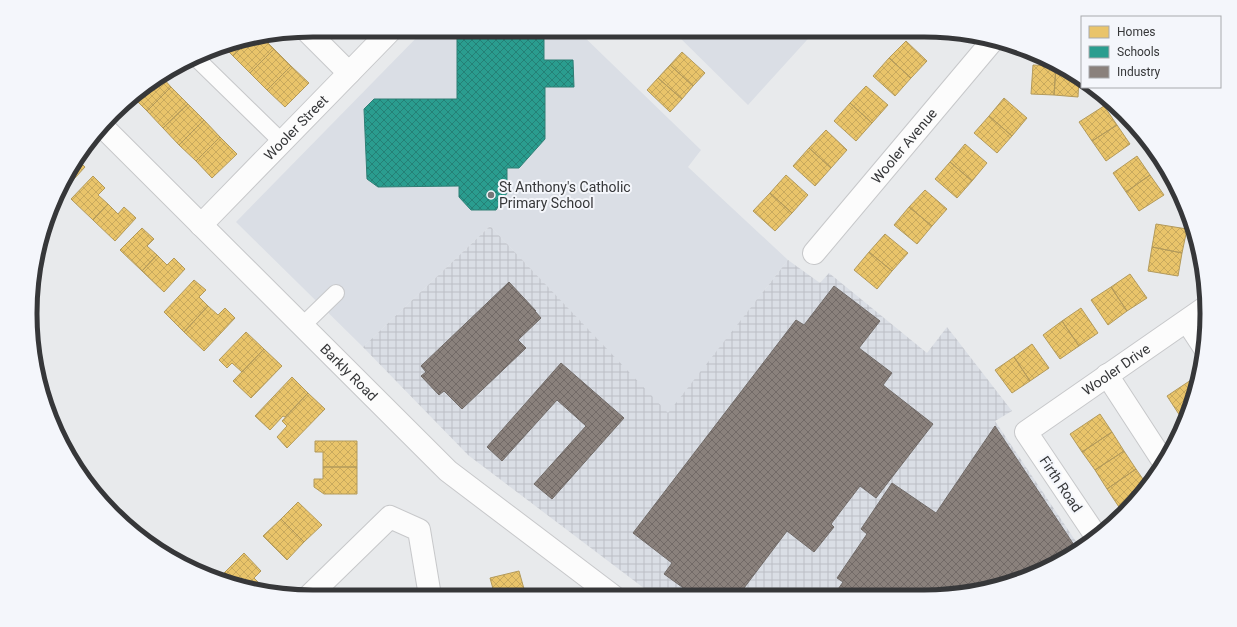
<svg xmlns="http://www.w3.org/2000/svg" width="1237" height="627" font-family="Roboto,sans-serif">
<defs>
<pattern id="industrial-grid" width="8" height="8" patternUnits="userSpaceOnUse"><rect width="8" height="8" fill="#dadee5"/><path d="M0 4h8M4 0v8" fill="none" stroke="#bcbfc5"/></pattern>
<pattern id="homes-cross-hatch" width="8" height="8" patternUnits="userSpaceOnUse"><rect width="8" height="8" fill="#e9c46a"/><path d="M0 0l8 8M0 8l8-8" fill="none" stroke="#c8a95d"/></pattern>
<pattern id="schools-cross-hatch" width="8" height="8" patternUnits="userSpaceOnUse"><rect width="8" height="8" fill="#2a9d8f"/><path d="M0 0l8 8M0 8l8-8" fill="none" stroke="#258176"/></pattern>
<pattern id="industry-cross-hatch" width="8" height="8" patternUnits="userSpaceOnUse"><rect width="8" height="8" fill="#8a817c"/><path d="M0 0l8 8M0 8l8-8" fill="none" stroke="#726a67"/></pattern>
</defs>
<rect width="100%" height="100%" fill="#e8eaec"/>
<path fill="#dadee5" d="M 424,30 L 577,30 L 701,150 L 688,167 L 788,260 L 668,414 L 490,226 L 363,347 L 236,222 Z
M 672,30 L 816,30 L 748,105 Z"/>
<path fill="url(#industrial-grid)" d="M 490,226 L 668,413 L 788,260 L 820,283 L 829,273 L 927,353 L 947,327 L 1012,411 L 995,421 L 1081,549 L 1032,576 L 960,595 L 653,595 L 468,455 L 363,347 Z"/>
<path fill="url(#homes-cross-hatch)" stroke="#b39a5b" d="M 263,38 L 274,49 L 250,73 L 233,56 L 248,41 Z
M 248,41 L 233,56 L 222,45 Z
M 906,41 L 927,61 L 911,78 L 889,58 Z
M 274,49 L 291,66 L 267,90 L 250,73 Z
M 682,52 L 705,73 L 693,86 L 670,65 Z
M 889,58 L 911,78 L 895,96 L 873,76 Z
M 670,65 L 693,86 L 682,99 L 658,78 Z
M 1033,65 L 1056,66 L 1054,95 L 1031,94 Z
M 291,66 L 309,83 L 285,107 L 267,90 Z
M 1056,66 L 1060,66 L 1079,78 L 1078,97 L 1054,95 Z
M 162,77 L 171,87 L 147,111 L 133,97 L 141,89 Z
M 658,78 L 682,99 L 670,112 L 647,90 Z
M 866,86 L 888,105 L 872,123 L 850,103 Z
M 171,87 L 188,104 L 163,128 L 147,111 Z
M 1004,98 L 1027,118 L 1012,136 L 989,116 Z
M 850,103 L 872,123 L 856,141 L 834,121 Z
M 188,104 L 204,120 L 179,145 L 163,128 Z
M 1104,106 L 1117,125 L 1092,141 L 1079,122 Z
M 989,116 L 1012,136 L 997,153 L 974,133 Z
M 204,120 L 220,137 L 196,161 L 179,145 Z
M 1117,125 L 1130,144 L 1106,161 L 1092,141 Z
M 826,130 L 847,150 L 831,168 L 809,148 Z
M 220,137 L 237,154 L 212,178 L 196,161 Z
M 965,144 L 987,163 L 972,181 L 950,162 Z
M 809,148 L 831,168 L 815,186 L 793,166 Z
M 1137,156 L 1150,175 L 1126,192 L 1113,173 Z
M 76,158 L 85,167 L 64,190 L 61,187 Z
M 950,162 L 972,181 L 957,198 L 935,179 Z
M 786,175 L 808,195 L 792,213 L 770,193 Z
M 1150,175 L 1164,195 L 1139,211 L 1126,192 Z
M 93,176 L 105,188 L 98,195 L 108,204 L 93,220 L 71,199 Z
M 925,190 L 947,209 L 932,226 L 909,207 Z
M 770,193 L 792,213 L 775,231 L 753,211 Z
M 108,204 L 118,214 L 124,207 L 136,218 L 115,241 L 93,220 Z
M 909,207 L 932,226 L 917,244 L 894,225 Z
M 1156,224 L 1187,229 L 1182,253 L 1152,247 Z
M 142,228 L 154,239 L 147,246 L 157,255 L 142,271 L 120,250 Z
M 885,234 L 908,253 L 892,271 L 869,252 Z
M 1152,247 L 1182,253 L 1178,276 L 1148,271 Z
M 869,252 L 892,271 L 877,289 L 854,270 Z
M 157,255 L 167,265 L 174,258 L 185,269 L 164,292 L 142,271 Z
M 1130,274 L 1147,298 L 1127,311 L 1111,287 Z
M 194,280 L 206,290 L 199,297 L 208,306 L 184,332 L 164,312 Z
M 1111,287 L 1127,311 L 1108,325 L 1091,300 Z
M 208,306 L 218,315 L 225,308 L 235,318 L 204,351 L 184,332 Z
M 1081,308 L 1098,333 L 1079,346 L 1062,321 Z
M 1062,321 L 1079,346 L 1060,359 L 1043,335 Z
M 246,332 L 264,349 L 242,372 L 232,363 L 227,368 L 219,360 Z
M 1032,344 L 1049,368 L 1030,381 L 1014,357 Z
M 264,349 L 282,366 L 251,398 L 233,381 Z
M 1014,357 L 1030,381 L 1012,393 L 995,370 Z
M 292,377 L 308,393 L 285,417 L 283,416 L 270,430 L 255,416 Z
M 1191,380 L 1197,388 L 1187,416 L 1182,419 L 1167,396 Z
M 308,393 L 325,409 L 287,448 L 277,437 L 287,426 L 282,421 Z
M 1100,414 L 1112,432 L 1082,452 L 1070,434 Z
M 1112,432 L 1124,451 L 1095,470 L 1082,452 Z
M 315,441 L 357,441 L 357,467 L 323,467 L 323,452 L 315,452 Z
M 1124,451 L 1136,469 L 1107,489 L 1095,470 Z
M 323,467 L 357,467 L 357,494 L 324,494 L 314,487 L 314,479 L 323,479 Z
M 1136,469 L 1147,485 L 1143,491 L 1119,507 L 1107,489 Z
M 298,502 L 322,525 L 304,542 L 281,519 Z
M 281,519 L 304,542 L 287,560 L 263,536 Z
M 244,553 L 261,571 L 254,578 L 261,585 L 256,590 L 240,587 L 225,572 Z
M 519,571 L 526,596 L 495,596 L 490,578 Z
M 225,572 L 240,587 L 218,579 Z
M 392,593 L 392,596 L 370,596 L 370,595 Z"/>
<path fill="url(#schools-cross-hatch)" stroke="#2e7e75" d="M 459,30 L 544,30 L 544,60 L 573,60 L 574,87 L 545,87 L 545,139 L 519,168 L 507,168 L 507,193 L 496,210 L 471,210 L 459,197 L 459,186 L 378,187 L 367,179 L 364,109 L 374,99 L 457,99 L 457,32 Z"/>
<path fill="url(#industry-cross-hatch)" stroke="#716b68" d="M 509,282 L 536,311 L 535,311 L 541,318 L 518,340 L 526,348 L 462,409 L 444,391 L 439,395 L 421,376 L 426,372 L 421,366 Z
M 834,286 L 880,321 L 859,348 L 892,373 L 883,385 L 933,424 L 876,498 L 860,486 L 831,524 L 834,527 L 814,552 L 787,531 L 741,592 L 745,595 L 693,595 L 664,574 L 672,563 L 633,533 L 796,320 L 804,325 Z
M 561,363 L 624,418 L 552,499 L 534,484 L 586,426 L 557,400 L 502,461 L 487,447 Z
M 995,426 L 1078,551 L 1032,576 L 960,595 L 834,595 L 843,582 L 837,578 L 867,534 L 861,529 L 892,483 L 936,513 Z"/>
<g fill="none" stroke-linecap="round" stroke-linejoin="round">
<g stroke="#c7c8ca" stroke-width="18">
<path id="service" d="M 197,59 L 282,142
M 1184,322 L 1203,351
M 303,325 L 336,293"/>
</g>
<g stroke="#c7c8ca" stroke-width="24">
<g id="minor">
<path d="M 307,31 L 349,73"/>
<path id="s1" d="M 201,225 L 391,30"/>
<path id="s2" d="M 814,253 L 994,39"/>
<path d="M 1107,375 L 1163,461"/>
<path id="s3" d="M 1096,536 L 1026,432 L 1206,307"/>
<path d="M 309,596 L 390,517 L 419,530 L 430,596"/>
</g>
</g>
<g stroke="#c7c8ca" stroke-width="24">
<g id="tertiary">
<path id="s4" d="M 104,128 L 448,471 L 613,596"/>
</g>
</g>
<use href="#service" stroke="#fcfcfc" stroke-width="16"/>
<use href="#minor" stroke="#fcfcfc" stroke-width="22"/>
<use href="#tertiary" stroke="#fcfcfc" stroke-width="22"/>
</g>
<circle fill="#747678" stroke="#f4f6fb" stroke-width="1.5" cx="491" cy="195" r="4"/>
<g text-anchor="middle" stroke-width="4" stroke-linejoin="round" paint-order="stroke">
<g font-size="14" fill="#363739" stroke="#f4f6fb">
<text dy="5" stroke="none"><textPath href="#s1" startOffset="136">Wooler Street</textPath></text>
<text dy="5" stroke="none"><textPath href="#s2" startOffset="140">Wooler Avenue</textPath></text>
<text dy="5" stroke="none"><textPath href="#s3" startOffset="235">Wooler Drive</textPath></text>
<text dy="5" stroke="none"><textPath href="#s4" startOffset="346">Barkly Road</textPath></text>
<text transform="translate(1061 484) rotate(56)" y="5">Firth Road</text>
</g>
<g font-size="14" fill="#363739" stroke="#f4f6fb" text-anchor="start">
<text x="499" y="192">St Anthony's Catholic<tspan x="499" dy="16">Primary School</tspan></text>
</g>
</g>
<path d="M0 0H1237V627H0ZM313 37H924A276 276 0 0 1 1200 313V314A276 276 0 0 1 924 590H313A276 276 0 0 1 37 314V313A276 276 0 0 1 313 37Z" fill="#f4f6fb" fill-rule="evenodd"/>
<path fill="none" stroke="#363739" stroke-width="5" d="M313 37H924A276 276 0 0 1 1200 313V314A276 276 0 0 1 924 590H313A276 276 0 0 1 37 314V313A276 276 0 0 1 313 37Z"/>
<rect x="1081" y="16" width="140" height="72" fill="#f4f6fb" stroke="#a8aaad"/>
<rect x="1089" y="26" width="20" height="12" fill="#e9c46a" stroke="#a8aaad"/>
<text x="1117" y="36" font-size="12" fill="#363739">Homes</text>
<rect x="1089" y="46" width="20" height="12" fill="#2a9d8f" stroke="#a8aaad"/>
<text x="1117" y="56" font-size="12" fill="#363739">Schools</text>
<rect x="1089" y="66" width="20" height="12" fill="#8a817c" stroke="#a8aaad"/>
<text x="1117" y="76" font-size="12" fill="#363739">Industry</text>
</svg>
